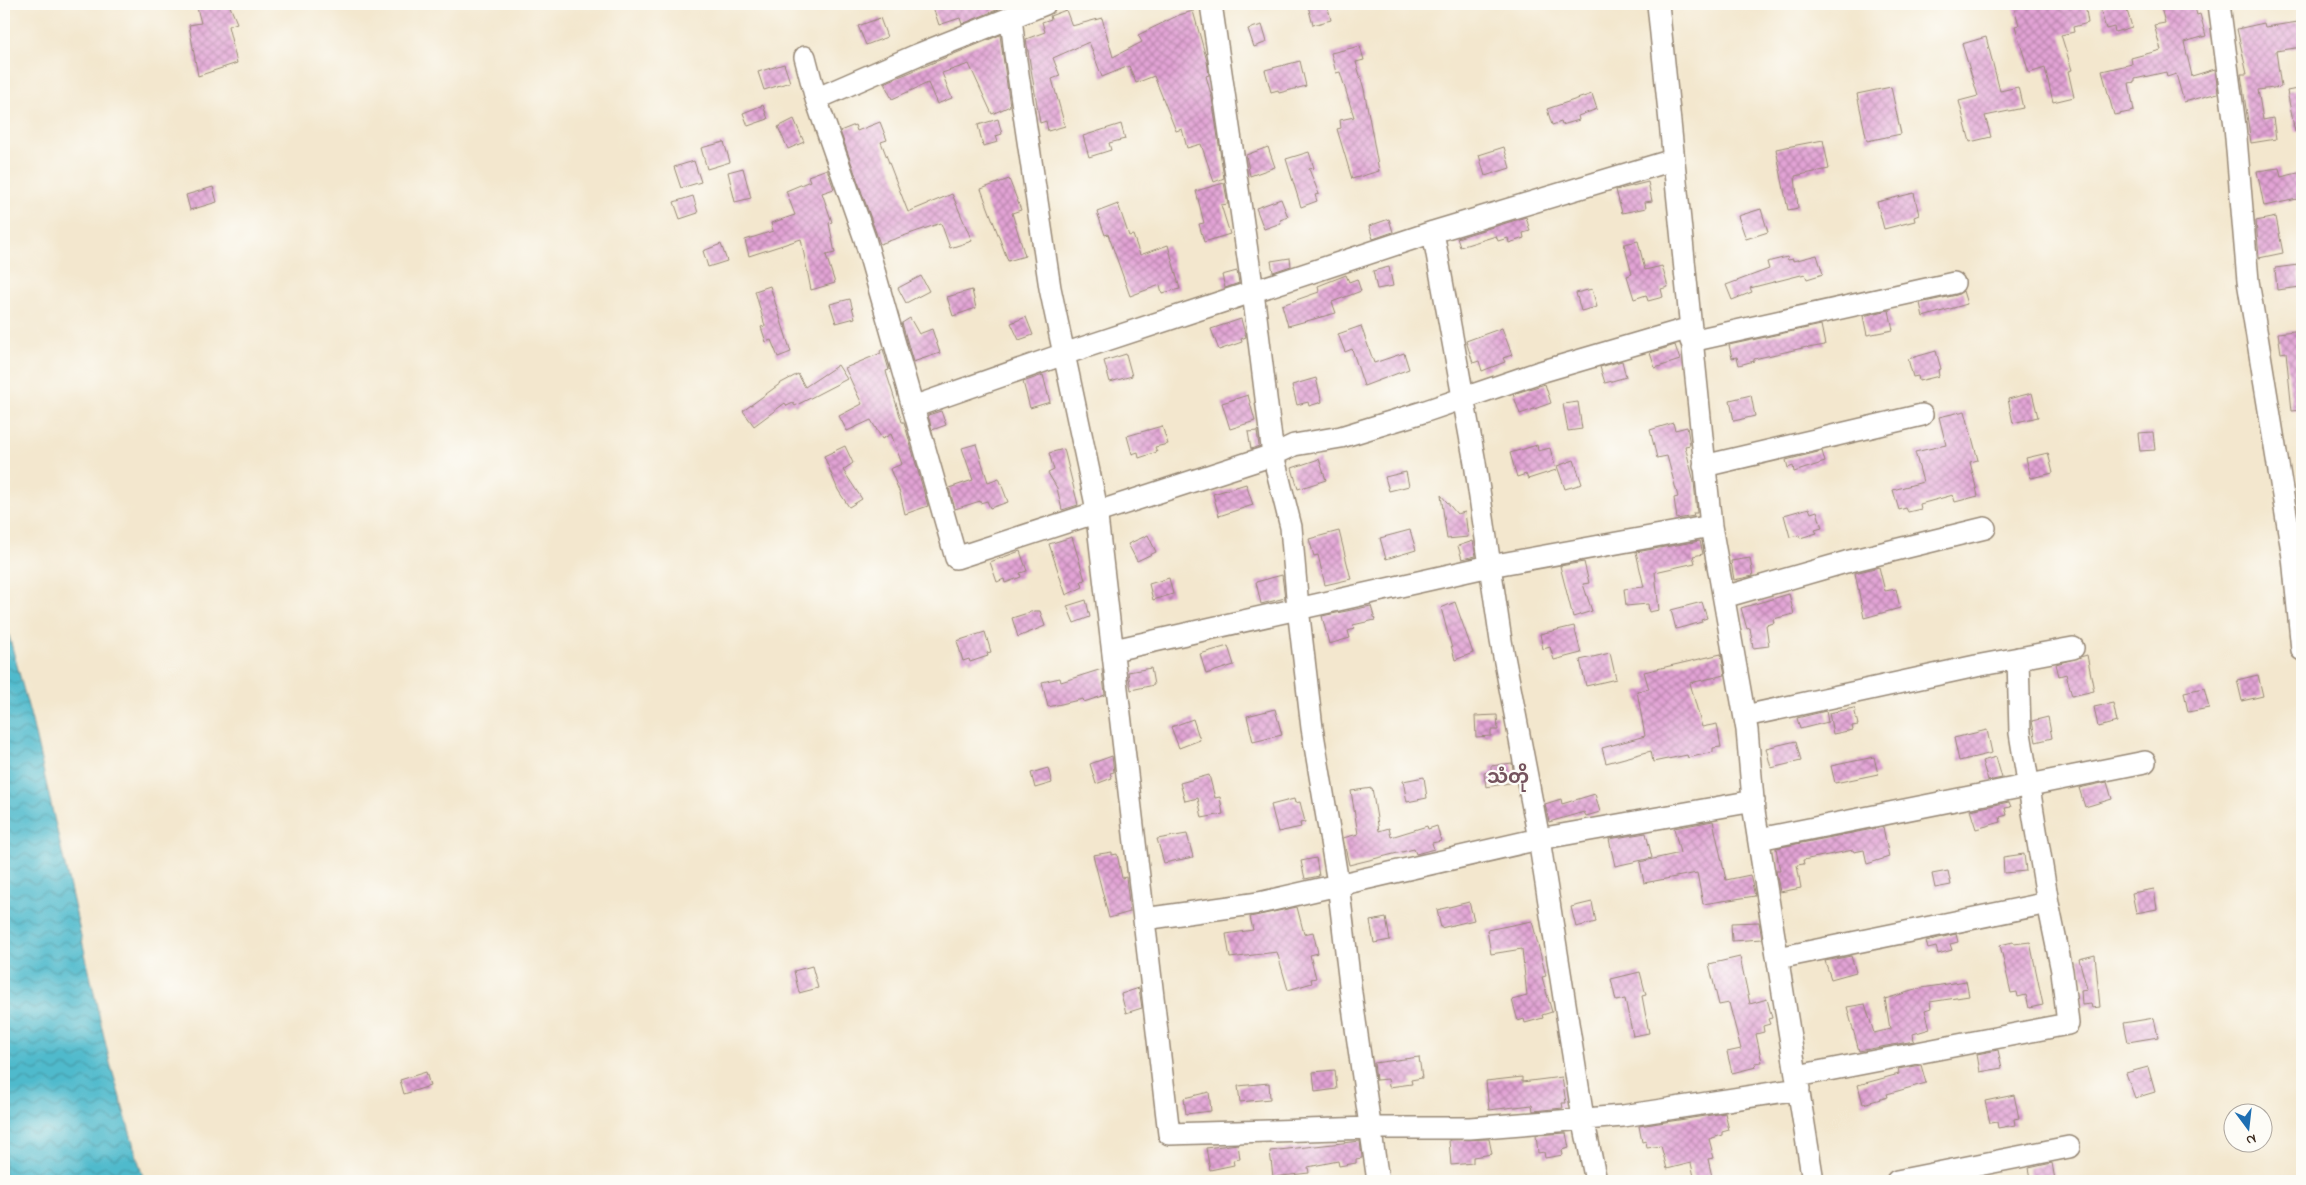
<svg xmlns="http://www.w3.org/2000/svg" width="2306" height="1185" font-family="'Indie Flower','Noto Sans Myanmar',sans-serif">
<defs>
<pattern id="water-waves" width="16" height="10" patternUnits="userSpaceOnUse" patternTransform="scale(1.25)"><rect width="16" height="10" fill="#50bacc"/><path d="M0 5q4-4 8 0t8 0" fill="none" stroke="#4497a5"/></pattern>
<pattern id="building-cross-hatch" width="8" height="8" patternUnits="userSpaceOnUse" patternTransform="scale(1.25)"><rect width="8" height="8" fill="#e2a3d5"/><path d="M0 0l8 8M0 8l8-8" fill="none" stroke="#b885ac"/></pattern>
</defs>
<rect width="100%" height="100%" fill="#fdfcf7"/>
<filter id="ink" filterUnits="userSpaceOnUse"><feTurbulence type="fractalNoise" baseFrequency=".02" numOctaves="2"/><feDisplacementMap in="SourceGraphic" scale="10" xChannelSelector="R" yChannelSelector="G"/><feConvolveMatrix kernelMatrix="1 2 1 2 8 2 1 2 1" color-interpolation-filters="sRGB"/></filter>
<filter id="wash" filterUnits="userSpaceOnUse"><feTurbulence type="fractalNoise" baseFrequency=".0096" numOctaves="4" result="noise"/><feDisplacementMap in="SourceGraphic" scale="20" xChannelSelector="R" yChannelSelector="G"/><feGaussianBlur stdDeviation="1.12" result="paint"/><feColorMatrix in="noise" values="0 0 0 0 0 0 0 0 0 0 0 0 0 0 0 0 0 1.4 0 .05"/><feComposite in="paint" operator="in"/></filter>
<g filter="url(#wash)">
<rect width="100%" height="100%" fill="#f3e7ce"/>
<path fill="url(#water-waves)" stroke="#467275" d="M 4,617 L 32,721 L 110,1063 L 144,1181 L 4,1181 Z"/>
<g id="blocks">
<path fill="url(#building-cross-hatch)" d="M 196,4 L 229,4 L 237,23 L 228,26 L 237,63 L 198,76 L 189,25 L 201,23 Z
M 932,4 L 997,4 L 999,9 L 962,24 L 960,18 L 939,25 Z
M 1316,4 L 1327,4 L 1331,20 L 1313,25 L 1308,6 Z
M 2013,4 L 2085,4 L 2088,23 L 2073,27 L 2074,32 L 2061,35 L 2072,70 L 2068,71 L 2074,97 L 2053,102 L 2045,68 L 2029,73 L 2015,26 L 2019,25 Z
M 2115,4 L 2125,4 L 2132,27 L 2115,32 L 2114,27 L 2106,29 L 2100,8 Z
M 2160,4 L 2194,4 L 2197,15 L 2200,14 L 2206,36 L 2184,42 L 2192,76 L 2215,69 L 2218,93 L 2184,102 L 2176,74 L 2167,77 L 2166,72 L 2135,79 L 2135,82 L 2129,83 L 2134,111 L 2114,115 L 2102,71 L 2132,64 L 2131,58 L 2161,50 L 2154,25 L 2165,23 Z
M 1066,10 L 1072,26 L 1102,18 L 1113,57 L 1142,42 L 1138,35 L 1179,15 L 1193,11 L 1207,61 L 1209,75 L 1206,76 L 1212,98 L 1224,178 L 1214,182 L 1201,144 L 1187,148 L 1182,129 L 1176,131 L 1154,76 L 1136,83 L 1129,66 L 1102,77 L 1089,42 L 1053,58 L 1060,76 L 1052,79 L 1065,126 L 1048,131 L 1046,121 L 1040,123 L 1026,39 L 1045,32 L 1042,22 L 1051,19 L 1050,16 Z
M 880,18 L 887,37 L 866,45 L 858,26 Z
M 2298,22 L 2302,47 L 2276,51 L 2281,87 L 2258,90 L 2263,120 L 2273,118 L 2276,139 L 2251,143 L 2241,74 L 2247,74 L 2237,29 L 2264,23 L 2265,27 Z
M 1262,25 L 1267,42 L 1254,47 L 1248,29 Z
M 1000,35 L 1010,106 L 992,114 L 969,64 L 942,73 L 952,98 L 937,104 L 928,83 L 892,99 L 884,83 Z
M 1986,37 L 2000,91 L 2018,87 L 2023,108 L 1985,116 L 1991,137 L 1970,142 L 1959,101 L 1978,96 L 1962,44 Z
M 1360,46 L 1364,60 L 1356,62 L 1364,89 L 1379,171 L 1352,179 L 1337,129 L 1341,128 L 1340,120 L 1354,117 L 1340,72 L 1336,73 L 1331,53 Z
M 1300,61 L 1306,86 L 1279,93 L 1278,90 L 1271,92 L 1265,70 Z
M 784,64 L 790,82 L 764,90 L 758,72 Z
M 1891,87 L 1901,134 L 1867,141 L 1857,94 Z
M 2302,88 L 2302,131 L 2295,132 L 2287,91 Z
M 1592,94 L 1597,109 L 1578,116 L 1579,120 L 1562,125 L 1561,122 L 1552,125 L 1547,109 Z
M 763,105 L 768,119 L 748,126 L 743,113 Z
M 794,119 L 804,142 L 788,149 L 778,127 Z
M 998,119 L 1002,134 L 996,136 L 998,142 L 983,146 L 978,125 Z
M 880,122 L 887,140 L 881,142 L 908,212 L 952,194 L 972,241 L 950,248 L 941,223 L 880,244 L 840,131 L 855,125 L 857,131 Z
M 1121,124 L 1125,139 L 1109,143 L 1111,150 L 1089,157 L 1083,136 Z
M 1823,140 L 1829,169 L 1795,176 L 1798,208 L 1788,210 L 1776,149 Z
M 724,142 L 730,162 L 707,169 L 701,148 Z
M 1268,147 L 1275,167 L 1250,176 L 1246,155 Z
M 1504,147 L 1510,168 L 1485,176 L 1479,155 Z
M 1309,152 L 1314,168 L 1309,169 L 1319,194 L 1315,195 L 1317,201 L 1301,207 L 1286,159 Z
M 694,161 L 701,182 L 681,188 L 674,167 Z
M 743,168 L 751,198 L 735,202 L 728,172 Z
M 2279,168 L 2281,177 L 2302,172 L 2302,198 L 2264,206 L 2257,171 Z
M 827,169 L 834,189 L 822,193 L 832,222 L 829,223 L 835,253 L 826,255 L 835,283 L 811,290 L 801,239 L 749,256 L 745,240 L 773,231 L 771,223 L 795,215 L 786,191 L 810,181 L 808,176 Z
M 1009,179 L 1021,210 L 1012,213 L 1025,256 L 1008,261 L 981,189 Z
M 1648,182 L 1652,201 L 1645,202 L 1646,208 L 1622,213 L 1616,190 Z
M 1224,183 L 1228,204 L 1221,205 L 1230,234 L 1204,242 L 1199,224 L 1204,223 L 1196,191 Z
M 213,187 L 217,202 L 190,210 L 186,195 Z
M 1914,193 L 1919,215 L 1914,217 L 1915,221 L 1884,229 L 1877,202 Z
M 693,196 L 698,213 L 680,219 L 674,202 Z
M 1281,199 L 1288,217 L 1280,220 L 1281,223 L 1264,229 L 1256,208 Z
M 1118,204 L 1129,236 L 1133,235 L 1140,255 L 1168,245 L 1180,289 L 1162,293 L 1160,285 L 1130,296 L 1108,234 L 1105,235 L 1097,212 Z
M 1761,209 L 1768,232 L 1746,239 L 1738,216 Z
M 1526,217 L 1530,231 L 1523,233 L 1524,238 L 1509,243 L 1508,238 L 1498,241 L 1496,236 L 1460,247 L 1457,238 Z
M 2276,217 L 2283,253 L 2259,258 L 2256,221 Z
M 1389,219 L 1393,232 L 1373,239 L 1369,226 Z
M 1638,241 L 1645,270 L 1662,266 L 1668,287 L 1661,289 L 1663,297 L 1648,301 L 1646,295 L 1634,299 L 1627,276 L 1632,274 L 1624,244 Z
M 721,244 L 727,261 L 708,267 L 703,251 Z
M 1817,255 L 1823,274 L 1807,279 L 1805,274 L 1750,288 L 1752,292 L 1732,300 L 1726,285 L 1769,269 L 1767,262 L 1787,257 L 1788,260 L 1793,259 L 1793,261 Z
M 1290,258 L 1291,266 L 1273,272 L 1271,261 Z
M 2298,265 L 2301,287 L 2277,290 L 2275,268 Z
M 1389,267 L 1393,286 L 1377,289 L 1373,271 Z
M 1237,271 L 1239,283 L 1225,288 L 1222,275 Z
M 1346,275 L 1349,282 L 1357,279 L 1361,291 L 1332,302 L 1336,313 L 1288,326 L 1282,305 L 1319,292 L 1318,286 Z
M 921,276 L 929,291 L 906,303 L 898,288 Z
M 770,286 L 791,352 L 778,357 L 771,340 L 766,342 L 761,327 L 765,326 L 755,291 Z
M 1592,289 L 1597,307 L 1581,311 L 1576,293 Z
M 972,290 L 976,308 L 953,316 L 947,297 Z
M 1963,291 L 1967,304 L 1923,317 L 1920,303 L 1957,295 Z
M 850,299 L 855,318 L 836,323 L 830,304 Z
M 1889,310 L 1893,330 L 1867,335 L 1863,316 Z
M 1026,317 L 1033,335 L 1019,340 L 1011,323 Z
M 910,318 L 919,334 L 932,329 L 940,353 L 913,362 L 902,323 Z
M 1241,319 L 1246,337 L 1241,339 L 1242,342 L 1219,350 L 1211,329 Z
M 1821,325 L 1825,345 L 1808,348 L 1807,347 L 1754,359 L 1754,361 L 1739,365 L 1737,357 L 1732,358 L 1729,345 Z
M 1361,326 L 1374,363 L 1404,353 L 1409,369 L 1364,386 L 1352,349 L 1345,352 L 1338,334 Z
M 1502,328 L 1512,355 L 1503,358 L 1505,362 L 1482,371 L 1479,361 L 1473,363 L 1466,341 Z
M 2302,330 L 2302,410 L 2292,411 L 2286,352 L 2281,353 L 2278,333 Z
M 1675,345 L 1680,360 L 1655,368 L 1650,353 Z
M 883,349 L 889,370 L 886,371 L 887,375 L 902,422 L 904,422 L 928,506 L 905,514 L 900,493 L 890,469 L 902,464 L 891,434 L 882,439 L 871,420 L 847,431 L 839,416 L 862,404 L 845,368 L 881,353 L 880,351 Z
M 1936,351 L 1941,369 L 1938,370 L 1939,376 L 1919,381 L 1918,376 L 1913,377 L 1908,359 Z
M 1126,354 L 1132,376 L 1110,382 L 1104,361 Z
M 1622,361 L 1626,377 L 1605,383 L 1600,367 Z
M 838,365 L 847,379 L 795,406 L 793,403 L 787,406 L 785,403 L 754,426 L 743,411 L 781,383 L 798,374 L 805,387 Z
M 1043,375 L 1050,402 L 1030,408 L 1023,382 Z
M 1316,378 L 1322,402 L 1309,406 L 1308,402 L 1297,405 L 1292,385 Z
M 1545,384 L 1551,403 L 1520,414 L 1513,394 Z
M 2032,393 L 2038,417 L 2013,423 L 2008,399 Z
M 1248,395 L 1255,421 L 1230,429 L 1222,403 Z
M 1751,395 L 1755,416 L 1734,421 L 1730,400 Z
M 1578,402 L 1582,429 L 1568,431 L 1563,404 Z
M 941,411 L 946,425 L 932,430 L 928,415 Z
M 1965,411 L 1978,460 L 1970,462 L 1978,496 L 1955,502 L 1953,495 L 1920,504 L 1921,509 L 1908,512 L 1906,508 L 1899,510 L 1893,490 L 1923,482 L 1915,452 L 1946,445 L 1939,417 Z
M 1673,423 L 1675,430 L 1687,427 L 1690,445 L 1685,446 L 1694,482 L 1697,513 L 1693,513 L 1694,516 L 1677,519 L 1674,498 L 1678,497 L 1667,456 L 1657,458 L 1650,430 Z
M 1162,426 L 1168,444 L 1155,447 L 1157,452 L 1139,458 L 1138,452 L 1132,454 L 1127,436 Z
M 1257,431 L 1259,446 L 1251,449 L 1248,432 Z
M 2153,432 L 2155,450 L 2140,451 L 2138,433 Z
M 976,444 L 988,482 L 999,478 L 1008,502 L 990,508 L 987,501 L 980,503 L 980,501 L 955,509 L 949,488 L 973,480 L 962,448 Z
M 1537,445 L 1538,451 L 1550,448 L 1556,470 L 1528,479 L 1526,474 L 1517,477 L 1510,453 Z
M 845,446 L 853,463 L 843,470 L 862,499 L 849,507 L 838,490 L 824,456 Z
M 1064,449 L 1078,505 L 1062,510 L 1057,488 L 1048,473 L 1054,470 L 1049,453 Z
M 1822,451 L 1825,462 L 1794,472 L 1793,466 L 1788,468 L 1786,460 Z
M 2048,453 L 2053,473 L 2031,478 L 2026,458 Z
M 1319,459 L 1326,480 L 1298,489 L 1292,468 Z
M 1574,460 L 1582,484 L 1565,489 L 1557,466 Z
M 1406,472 L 1409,486 L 1389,491 L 1385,477 Z
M 1246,484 L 1253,505 L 1219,516 L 1213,494 Z
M 1441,495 L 1457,514 L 1465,512 L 1468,537 L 1447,539 Z
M 1809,508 L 1811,513 L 1817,511 L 1822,528 L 1815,530 L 1817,533 L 1800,538 L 1799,535 L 1790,537 L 1784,515 Z
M 1410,530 L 1416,550 L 1386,559 L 1380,538 Z
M 1339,531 L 1351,579 L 1325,585 L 1318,555 L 1314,556 L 1309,539 Z
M 1148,535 L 1156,552 L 1137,561 L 1128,544 Z
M 1072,537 L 1085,580 L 1081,581 L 1083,587 L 1066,595 L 1049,544 Z
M 1473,541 L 1476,556 L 1462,559 L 1458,546 Z
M 1700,541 L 1703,554 L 1693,556 L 1695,563 L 1655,572 L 1659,610 L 1649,612 L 1648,604 L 1626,606 L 1624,589 L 1644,587 L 1636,552 Z
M 1020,551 L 1027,571 L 1020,573 L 1021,577 L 1005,583 L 1004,579 L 997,582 L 990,562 Z
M 1750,558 L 1753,576 L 1734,580 L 1731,561 Z
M 1584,562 L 1589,583 L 1583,584 L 1592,611 L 1573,617 L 1560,566 Z
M 1879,567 L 1885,591 L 1896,589 L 1900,608 L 1864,618 L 1855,573 Z
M 1282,575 L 1285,598 L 1261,604 L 1256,582 Z
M 1169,578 L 1173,594 L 1153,600 L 1149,584 Z
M 1789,594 L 1794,614 L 1773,619 L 1774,623 L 1766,625 L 1769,646 L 1753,648 L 1750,628 L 1747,629 L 1741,608 Z
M 1086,600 L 1090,617 L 1074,623 L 1067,606 Z
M 1455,602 L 1473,653 L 1455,660 L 1441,608 Z
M 1702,602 L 1707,618 L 1701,620 L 1702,622 L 1676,629 L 1671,610 Z
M 1371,606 L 1375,620 L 1353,625 L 1354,629 L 1348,631 L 1350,638 L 1329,644 L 1322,616 Z
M 1034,611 L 1040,611 L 1045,626 L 1018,637 L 1012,618 Z
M 1574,626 L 1581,653 L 1554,660 L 1550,647 L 1543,649 L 1540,634 Z
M 985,632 L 991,652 L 987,653 L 988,656 L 970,662 L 969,659 L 963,661 L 957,641 Z
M 1228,646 L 1234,665 L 1206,674 L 1200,654 Z
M 1610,653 L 1616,679 L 1586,686 L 1580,660 Z
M 1721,654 L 1725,675 L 1690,683 L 1702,727 L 1717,724 L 1721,747 L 1713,748 L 1713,752 L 1688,758 L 1687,755 L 1653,762 L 1651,751 L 1606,763 L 1602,748 L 1645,736 L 1637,691 L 1649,689 L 1644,672 Z
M 2087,655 L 2094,691 L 2072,696 L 2066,674 L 2059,676 L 2056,664 Z
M 1151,668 L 1154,685 L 1131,690 L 1128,672 Z
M 1102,669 L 1105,695 L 1084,702 L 1083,699 L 1048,707 L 1042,682 L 1060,678 L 1061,682 Z
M 2258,675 L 2263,696 L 2242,701 L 2237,680 Z
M 2204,688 L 2209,708 L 2188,712 L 2184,692 Z
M 2113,703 L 2117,722 L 2098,727 L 2094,707 Z
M 1854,708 L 1858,725 L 1852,726 L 1853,730 L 1833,734 L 1829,713 Z
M 1275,709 L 1282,735 L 1253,742 L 1247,716 Z
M 1826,711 L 1828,722 L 1800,729 L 1797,718 Z
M 1497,715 L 1498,730 L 1491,730 L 1491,736 L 1476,737 L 1475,716 Z
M 2048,717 L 2052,738 L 2036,742 L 2032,721 Z
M 1193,719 L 1200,740 L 1179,748 L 1171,727 Z
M 1987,730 L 1992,753 L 1959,761 L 1954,738 Z
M 1796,741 L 1801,761 L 1771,768 L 1766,748 Z
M 1112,756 L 1114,772 L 1110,773 L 1112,778 L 1096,784 L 1090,764 Z
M 1874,757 L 1878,774 L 1835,783 L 1831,766 Z
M 1996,757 L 2002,778 L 1988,781 L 1982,761 Z
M 1512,763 L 1515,782 L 1486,787 L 1484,773 L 1491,771 L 1491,766 Z
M 1048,768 L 1052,783 L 1035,788 L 1031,773 Z
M 1209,775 L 1215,798 L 1220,797 L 1223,814 L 1202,818 L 1198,798 L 1185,801 L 1180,783 Z
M 1424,777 L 1427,798 L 1407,802 L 1403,781 Z
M 2107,782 L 2112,799 L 2085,807 L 2079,788 Z
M 1372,788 L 1379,831 L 1389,828 L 1391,837 L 1427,826 L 1428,829 L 1437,826 L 1441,841 L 1432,843 L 1434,849 L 1416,854 L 1414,849 L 1349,865 L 1343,838 L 1358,834 L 1351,791 Z
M 1595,794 L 1600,812 L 1586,816 L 1584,812 L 1549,822 L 1545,804 L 1561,799 L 1562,804 Z
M 1294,799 L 1295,803 L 1300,802 L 1305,822 L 1300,823 L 1301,827 L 1278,832 L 1271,805 Z
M 2009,802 L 2011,807 L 2005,808 L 2007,815 L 2000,817 L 2001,822 L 1976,829 L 1970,810 Z
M 1713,821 L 1726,880 L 1750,875 L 1755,896 L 1703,904 L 1697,873 L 1644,883 L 1640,862 L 1680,853 L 1674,828 Z
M 1883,827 L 1889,857 L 1867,864 L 1864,850 L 1854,852 L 1853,850 L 1803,860 L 1804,864 L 1797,865 L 1801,888 L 1780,892 L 1776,871 L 1780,871 L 1776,848 Z
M 1646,833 L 1652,858 L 1615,866 L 1609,839 Z
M 1187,834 L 1193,857 L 1164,863 L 1157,839 Z
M 1112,852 L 1112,855 L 1117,854 L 1122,878 L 1126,877 L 1130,912 L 1109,918 L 1093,855 Z
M 2024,854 L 2026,871 L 2004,873 L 2003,857 Z
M 1316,858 L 1319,876 L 1305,879 L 1301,861 Z
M 1948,871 L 1951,885 L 1935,888 L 1932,874 Z
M 2154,889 L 2157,909 L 2136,913 L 2132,893 Z
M 1469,902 L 1474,920 L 1441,928 L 1437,910 Z
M 1592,902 L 1596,922 L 1576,927 L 1571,907 Z
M 1297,907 L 1304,934 L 1313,932 L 1318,953 L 1310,955 L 1316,978 L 1311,979 L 1312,983 L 1288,990 L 1277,952 L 1230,958 L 1226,934 L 1253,930 L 1250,917 Z
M 1386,918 L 1390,940 L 1374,943 L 1370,921 Z
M 1532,921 L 1546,976 L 1542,977 L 1552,1012 L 1542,1015 L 1543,1018 L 1525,1023 L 1524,1019 L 1518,1021 L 1512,1000 L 1527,996 L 1522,949 L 1491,954 L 1487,930 Z
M 1759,922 L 1762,939 L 1732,941 L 1731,923 Z
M 1956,934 L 1958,942 L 1950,944 L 1952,950 L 1938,954 L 1936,947 L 1928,949 L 1926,941 Z
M 2013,942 L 2014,944 L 2030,942 L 2043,1005 L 2029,1008 L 2026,995 L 2018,997 L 2017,992 L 2011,993 L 2000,945 Z
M 2095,955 L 2100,1007 L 2092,1008 L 2091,1004 L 2082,1005 L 2081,990 L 2087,989 L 2079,959 Z
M 1851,956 L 1856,972 L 1831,979 L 1825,961 Z
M 1740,957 L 1750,1004 L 1767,999 L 1772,1018 L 1768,1019 L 1770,1024 L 1763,1026 L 1764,1032 L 1756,1034 L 1762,1062 L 1755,1063 L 1756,1067 L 1732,1073 L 1727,1052 L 1741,1049 L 1729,1003 L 1719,1005 L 1709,964 Z
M 812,966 L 818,988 L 799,993 L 794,971 Z
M 1640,972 L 1646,995 L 1642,996 L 1649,1033 L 1633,1036 L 1625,999 L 1616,1001 L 1611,979 Z
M 1966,981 L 1969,996 L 1930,1002 L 1931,1008 L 1925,1010 L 1930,1029 L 1913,1034 L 1914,1041 L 1859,1051 L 1847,1007 L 1865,1004 L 1874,1033 L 1890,1029 L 1885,999 L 1922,988 Z
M 1139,988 L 1142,1008 L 1126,1013 L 1121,994 Z
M 2154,1018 L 2158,1037 L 2128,1042 L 2124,1023 Z
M 1998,1050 L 2002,1068 L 1980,1072 L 1977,1054 Z
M 1419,1057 L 1422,1078 L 1411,1080 L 1412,1084 L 1389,1087 L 1388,1079 L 1376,1080 L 1374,1063 Z
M 1921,1065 L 1926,1083 L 1887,1094 L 1888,1097 L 1863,1104 L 1858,1085 L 1899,1074 L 1898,1069 Z
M 2148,1067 L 2155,1092 L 2135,1098 L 2126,1073 Z
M 1335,1070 L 1337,1089 L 1315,1092 L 1313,1072 Z
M 426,1072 L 430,1086 L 404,1094 L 400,1080 Z
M 1522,1077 L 1522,1082 L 1562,1077 L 1566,1103 L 1562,1103 L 1563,1108 L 1533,1111 L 1532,1105 L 1489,1110 L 1486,1081 Z
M 1269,1083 L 1270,1099 L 1240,1102 L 1238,1086 Z
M 1209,1092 L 1211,1111 L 1186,1114 L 1184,1098 Z
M 2014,1095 L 2019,1118 L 2014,1119 L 2015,1125 L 1998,1128 L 1997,1122 L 1990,1123 L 1985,1101 Z
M 1725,1113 L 1729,1130 L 1722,1132 L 1722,1135 L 1709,1139 L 1714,1158 L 1708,1159 L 1713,1181 L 1695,1181 L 1691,1163 L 1667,1169 L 1661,1146 L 1647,1148 L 1646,1141 L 1642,1142 L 1639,1126 Z
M 1566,1133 L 1569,1148 L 1562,1150 L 1563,1155 L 1545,1158 L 1544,1152 L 1538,1153 L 1536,1135 Z
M 1489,1139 L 1492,1154 L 1473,1157 L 1473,1163 L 1451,1165 L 1449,1140 Z
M 1360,1141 L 1362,1158 L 1356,1159 L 1356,1163 L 1339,1166 L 1338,1161 L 1308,1167 L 1309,1173 L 1273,1177 L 1270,1151 Z
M 1238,1144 L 1240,1159 L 1233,1160 L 1234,1165 L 1210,1170 L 1206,1148 Z
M 2052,1163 L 2055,1180 L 2038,1181 L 2038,1178 L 2031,1178 L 2029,1168 Z"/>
</g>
</g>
<g filter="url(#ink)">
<use href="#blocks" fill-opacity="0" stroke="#978876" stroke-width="1"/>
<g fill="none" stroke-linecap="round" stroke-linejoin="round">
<g stroke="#978876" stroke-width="24">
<path id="minor" d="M 1211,4 L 1253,292 L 1273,455 L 1291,527 L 1298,608 L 1312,728 L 1338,883 L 1351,993 L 1378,1181
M 1658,4 L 1711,526 L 1747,730 L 1754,811 L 1813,1181
M 2219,4 L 2235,126 L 2248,281 L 2293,557 L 2302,650
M 1011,17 L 1015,54 L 1050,288 L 1095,500 L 1169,1134 L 1371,1128 L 1470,1128 L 1623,1116 L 1799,1089
M 805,57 L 816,99 L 865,239 L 956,558 L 1273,455 L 1294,445 L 1341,437 L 1423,412 L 1540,372 L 1690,328
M 816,99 L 917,55 L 1045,4
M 1433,232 L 1475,463 L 1501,641 L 1539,839 L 1583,1118 L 1596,1181
M 1691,341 L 1954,283
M 913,407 L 1064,354 L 1433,232 L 1673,160
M 1704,466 L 1922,415
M 1724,597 L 1846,562 L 1985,528
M 1114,650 L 1490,566 L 1711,526
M 1745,716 L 1976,666 L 2073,648
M 1759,839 L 2145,762
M 1144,919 L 1259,903 L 1539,839 L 1754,801
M 1778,958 L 2048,903
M 1797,1076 L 2068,1024 L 2062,971 L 2048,903 L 2020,733 L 2018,658
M 1897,1181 L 2069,1147"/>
</g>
<use href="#minor" stroke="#fff" stroke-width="21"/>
</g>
</g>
<g text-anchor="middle" stroke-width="4.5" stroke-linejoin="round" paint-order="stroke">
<g font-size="19" font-weight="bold" fill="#75545e" stroke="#fdfcf7">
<text x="1508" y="783">သံတို</text>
</g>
</g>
<rect width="2306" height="1185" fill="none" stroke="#fdfcf7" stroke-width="20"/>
<g transform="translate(2248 1128) rotate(165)"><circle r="24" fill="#fdfcf7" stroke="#afa8a0"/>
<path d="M0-4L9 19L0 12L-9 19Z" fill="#1f6fb2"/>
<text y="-8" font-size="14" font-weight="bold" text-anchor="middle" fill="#3b2a1e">N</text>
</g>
</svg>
